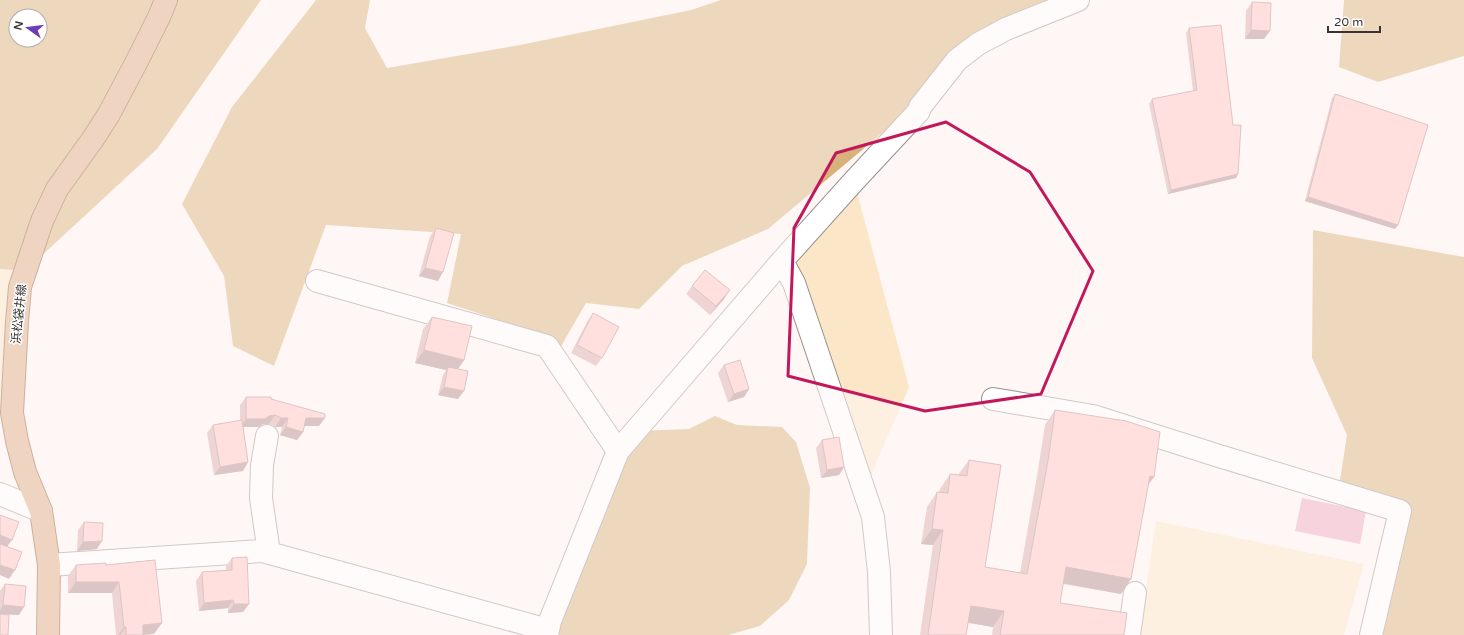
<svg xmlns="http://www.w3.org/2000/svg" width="1464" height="635" font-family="'Varela Round','Noto Sans JP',sans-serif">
<rect width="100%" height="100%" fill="#fff7f5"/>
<path fill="#fbe6c7" d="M 854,181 L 909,387 L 864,491 L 782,261 Z
M 0,269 L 25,271 L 12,413 L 0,407 Z
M 1156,521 L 1364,564 L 1344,635 L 1139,635 Z"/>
<path fill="#d7b27a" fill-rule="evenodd" d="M 0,0 L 261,0 L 157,149 L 25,271 L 0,269 ZM 16,16 L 40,16 L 40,40 L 16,40 Z
M 316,0 L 370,0 L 365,28 L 387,68 L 520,45 L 691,10 L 721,0 L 1072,0 L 1006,29 L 768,229 L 682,266 L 639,309 L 586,303 L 560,348 L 517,326 L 447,303 L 461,234 L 326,225 L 274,366 L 233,346 L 224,276 L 182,204 L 232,107 Z
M 1344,0 L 1464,0 L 1464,56 L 1378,82 L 1339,67 Z
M 1313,230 L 1464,257 L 1464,635 L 1377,635 L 1398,519 L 1338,493 L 1347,435 L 1312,358 Z
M 715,416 L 737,425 L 782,427 L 796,442 L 810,488 L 807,564 L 789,600 L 760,626 L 728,635 L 550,635 L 636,431 L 689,429 Z"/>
<path fill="#eba7be" d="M 1302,498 L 1366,511 L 1360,544 L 1295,531 Z"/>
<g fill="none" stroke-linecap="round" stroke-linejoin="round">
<g stroke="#9a8f8c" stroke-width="24">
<path id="minor" d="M 782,261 L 794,283 L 873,517 L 879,572 L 881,635
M 317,281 L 547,346 L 618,451
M 993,399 L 1093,416 L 1219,456 L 1400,511 L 1371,635
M 267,436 L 262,465 L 261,498 L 269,553
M 0,494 L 41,511
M 49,565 L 262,551 L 548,630
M 547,635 L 550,621 L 618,451 L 782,261 L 854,181 L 919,111 L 920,107 L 957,60 L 978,44 L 1006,29 L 1078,0
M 1129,635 L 1135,593"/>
</g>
<g stroke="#915b2e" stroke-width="24">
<path id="major" d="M 48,635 L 49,565 L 41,511 L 25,472 L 17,441 L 12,413 L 17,322 L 20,287 L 42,221 L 57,189 L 93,139 L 109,114 L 137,61 L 159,17 L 166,0"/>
</g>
<use href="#minor" stroke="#fff" stroke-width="22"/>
<use href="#major" stroke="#daa980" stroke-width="22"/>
</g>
<path fill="#daa8a9" d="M 1252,2 L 1264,39 L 1245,39 L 1246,11 Z
M 1189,28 L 1238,174 L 1236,178 L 1168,194 L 1149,104 L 1152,99 L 1193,91 L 1186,33 Z
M 1335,94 L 1398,225 L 1395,229 L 1305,201 L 1332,98 Z
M 436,228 L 438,281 L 419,276 L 430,236 Z
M 692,286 L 724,299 L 710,315 L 686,294 Z
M 593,313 L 602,358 L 596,366 L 571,353 L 587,322 Z
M 432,317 L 464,360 L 458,369 L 458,399 L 438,395 L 443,375 L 446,370 L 415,363 L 423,329 Z
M 724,365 L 749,389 L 744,397 L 728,402 L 718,373 Z
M 246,397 L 271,399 L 319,426 L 304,426 L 303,432 L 297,440 L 280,435 L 282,427 L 275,427 L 269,424 L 263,424 L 259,427 L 243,427 L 248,462 L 243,471 L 214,475 L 207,433 L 213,425 L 240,421 L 240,405 Z
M 1055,410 L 1148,485 L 1121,594 L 1063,584 L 1060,603 L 1124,635 L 992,635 L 993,627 L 968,623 L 966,635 L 920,635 L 933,545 L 921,544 L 927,507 L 937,492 L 939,492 L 940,489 L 950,474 L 958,475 L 969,460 L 985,567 L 1020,573 L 1037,476 L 1045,425 Z
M 822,440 L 844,467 L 839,475 L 821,478 L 816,448 Z
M 84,522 L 97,549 L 77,551 L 78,530 Z
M 232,558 L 249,604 L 243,612 L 228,613 L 228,608 L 199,611 L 196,581 L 202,572 L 226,570 L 226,566 Z
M 155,560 L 154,634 L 143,635 L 116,635 L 112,593 L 68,593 L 68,576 L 76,565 L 106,565 Z
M 5,584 L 19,615 L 0,614 L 0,591 Z"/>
<path fill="#b28889" d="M 1251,30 L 1270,31 L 1264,39 L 1245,39 Z
M 1238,174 L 1236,178 L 1168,194 L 1171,190 Z
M 1308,197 L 1398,225 L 1395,229 L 1305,201 Z
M 425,268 L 443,272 L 438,281 L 419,276 Z
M 730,290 L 724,299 L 710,315 L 716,306 Z
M 424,350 L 464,360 L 456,372 L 448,367 L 446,370 L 415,363 Z
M 444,387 L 464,391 L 458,399 L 438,395 Z
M 749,389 L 744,397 L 728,402 L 734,394 Z
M 275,415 L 269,424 L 263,424 L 259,427 L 240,427 L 246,419 Z
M 281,418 L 288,418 L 282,427 L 275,427 Z
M 306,418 L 325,418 L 319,426 L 301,426 Z
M 286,427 L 303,432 L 297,440 L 280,435 Z
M 248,462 L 243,471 L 214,475 L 220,467 Z
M 844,467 L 839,475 L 821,478 L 827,470 Z
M 1150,476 L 1154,477 L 1143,492 Z
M 932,529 L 943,530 L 933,545 L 921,544 Z
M 0,535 L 12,540 L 6,548 L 0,546 Z
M 102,541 L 97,549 L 77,551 L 83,542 Z
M 0,565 L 15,570 L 9,579 L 0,575 Z
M 1066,567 L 1131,579 L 1121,594 L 1056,582 Z
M 76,582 L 119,582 L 112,593 L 68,593 Z
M 233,600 L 228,608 L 199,611 L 204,603 Z
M 234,604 L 249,604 L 243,612 L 228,613 Z
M 3,605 L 24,607 L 19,615 L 0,614 L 0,610 Z
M 971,606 L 1004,611 L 993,627 L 960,621 Z
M 162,623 L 154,634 L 140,635 L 143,625 Z
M 124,627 L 126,627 L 120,635 L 118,635 Z"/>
<path fill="#fec3c4" stroke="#b28889" d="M 1252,2 L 1271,3 L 1270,31 L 1251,30 Z
M 1221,25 L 1233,125 L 1241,125 L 1238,174 L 1171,190 L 1152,99 L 1197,90 L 1189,28 Z
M 1335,94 L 1428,125 L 1398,225 L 1308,197 Z
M 436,228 L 454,233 L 443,272 L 425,268 Z
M 705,270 L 730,290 L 716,306 L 692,286 Z
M 593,313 L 619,327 L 602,358 L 577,345 Z
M 432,317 L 472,326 L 464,360 L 424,350 Z
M 740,360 L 749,389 L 734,394 L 724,365 Z
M 448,367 L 468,371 L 464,391 L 444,387 Z
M 246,397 L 271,397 L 271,399 L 325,414 L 325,418 L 306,418 L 303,432 L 286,427 L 288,418 L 281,418 L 275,415 L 269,416 L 265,419 L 246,419 Z
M 1055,410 L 1126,421 L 1160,432 L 1154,477 L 1150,476 L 1131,579 L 1066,567 L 1060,603 L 1127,613 L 1124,635 L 1000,635 L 1004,611 L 971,606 L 966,635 L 928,635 L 943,530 L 932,529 L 937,492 L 948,493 L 950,474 L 967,476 L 969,460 L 1001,465 L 985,567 L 1027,574 L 1048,461 Z
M 242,420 L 248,462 L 220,467 L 213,425 Z
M 839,437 L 844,467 L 827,470 L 822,440 Z
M 0,515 L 19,522 L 12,540 L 0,535 Z
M 84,522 L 103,523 L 102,541 L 83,542 Z
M 0,544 L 22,552 L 15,570 L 0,565 Z
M 247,557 L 249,604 L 234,604 L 233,600 L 204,603 L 202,572 L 232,570 L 232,558 Z
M 155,560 L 162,623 L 143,625 L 143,635 L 126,635 L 126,627 L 124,627 L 119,582 L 76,582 L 76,565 L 106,563 L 106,565 Z
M 5,584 L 26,586 L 24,607 L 3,605 Z
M 0,614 L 9,615 L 8,635 L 0,635 Z"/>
<path d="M0 0H1464V635H0ZM 946,122 L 1030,172 L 1093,271 L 1041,394 L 925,411 L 788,376 L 794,228 L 836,153 Z" fill="#fff7f5" fill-opacity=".55" fill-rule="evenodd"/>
<path fill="none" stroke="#c2185b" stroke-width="3" stroke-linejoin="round" d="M 946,122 L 1030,172 L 1093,271 L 1041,394 L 925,411 L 788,376 L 794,228 L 836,153 Z"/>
<g text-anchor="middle" stroke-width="3" stroke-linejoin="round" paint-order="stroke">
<g font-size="12" fill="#393433" stroke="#fff">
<text transform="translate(19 314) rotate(-84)" y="4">浜松袋井線</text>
</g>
</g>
<g transform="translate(28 28) rotate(284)"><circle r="19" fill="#ffffff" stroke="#b0aead"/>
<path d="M0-3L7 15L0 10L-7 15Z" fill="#6c3db4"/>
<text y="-6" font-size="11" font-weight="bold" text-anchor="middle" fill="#393433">N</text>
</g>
<path d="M1328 26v6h52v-6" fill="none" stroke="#393433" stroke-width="2"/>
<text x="1334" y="26" font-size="12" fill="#393433" stroke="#ffffff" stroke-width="3" paint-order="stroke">20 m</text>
</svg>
